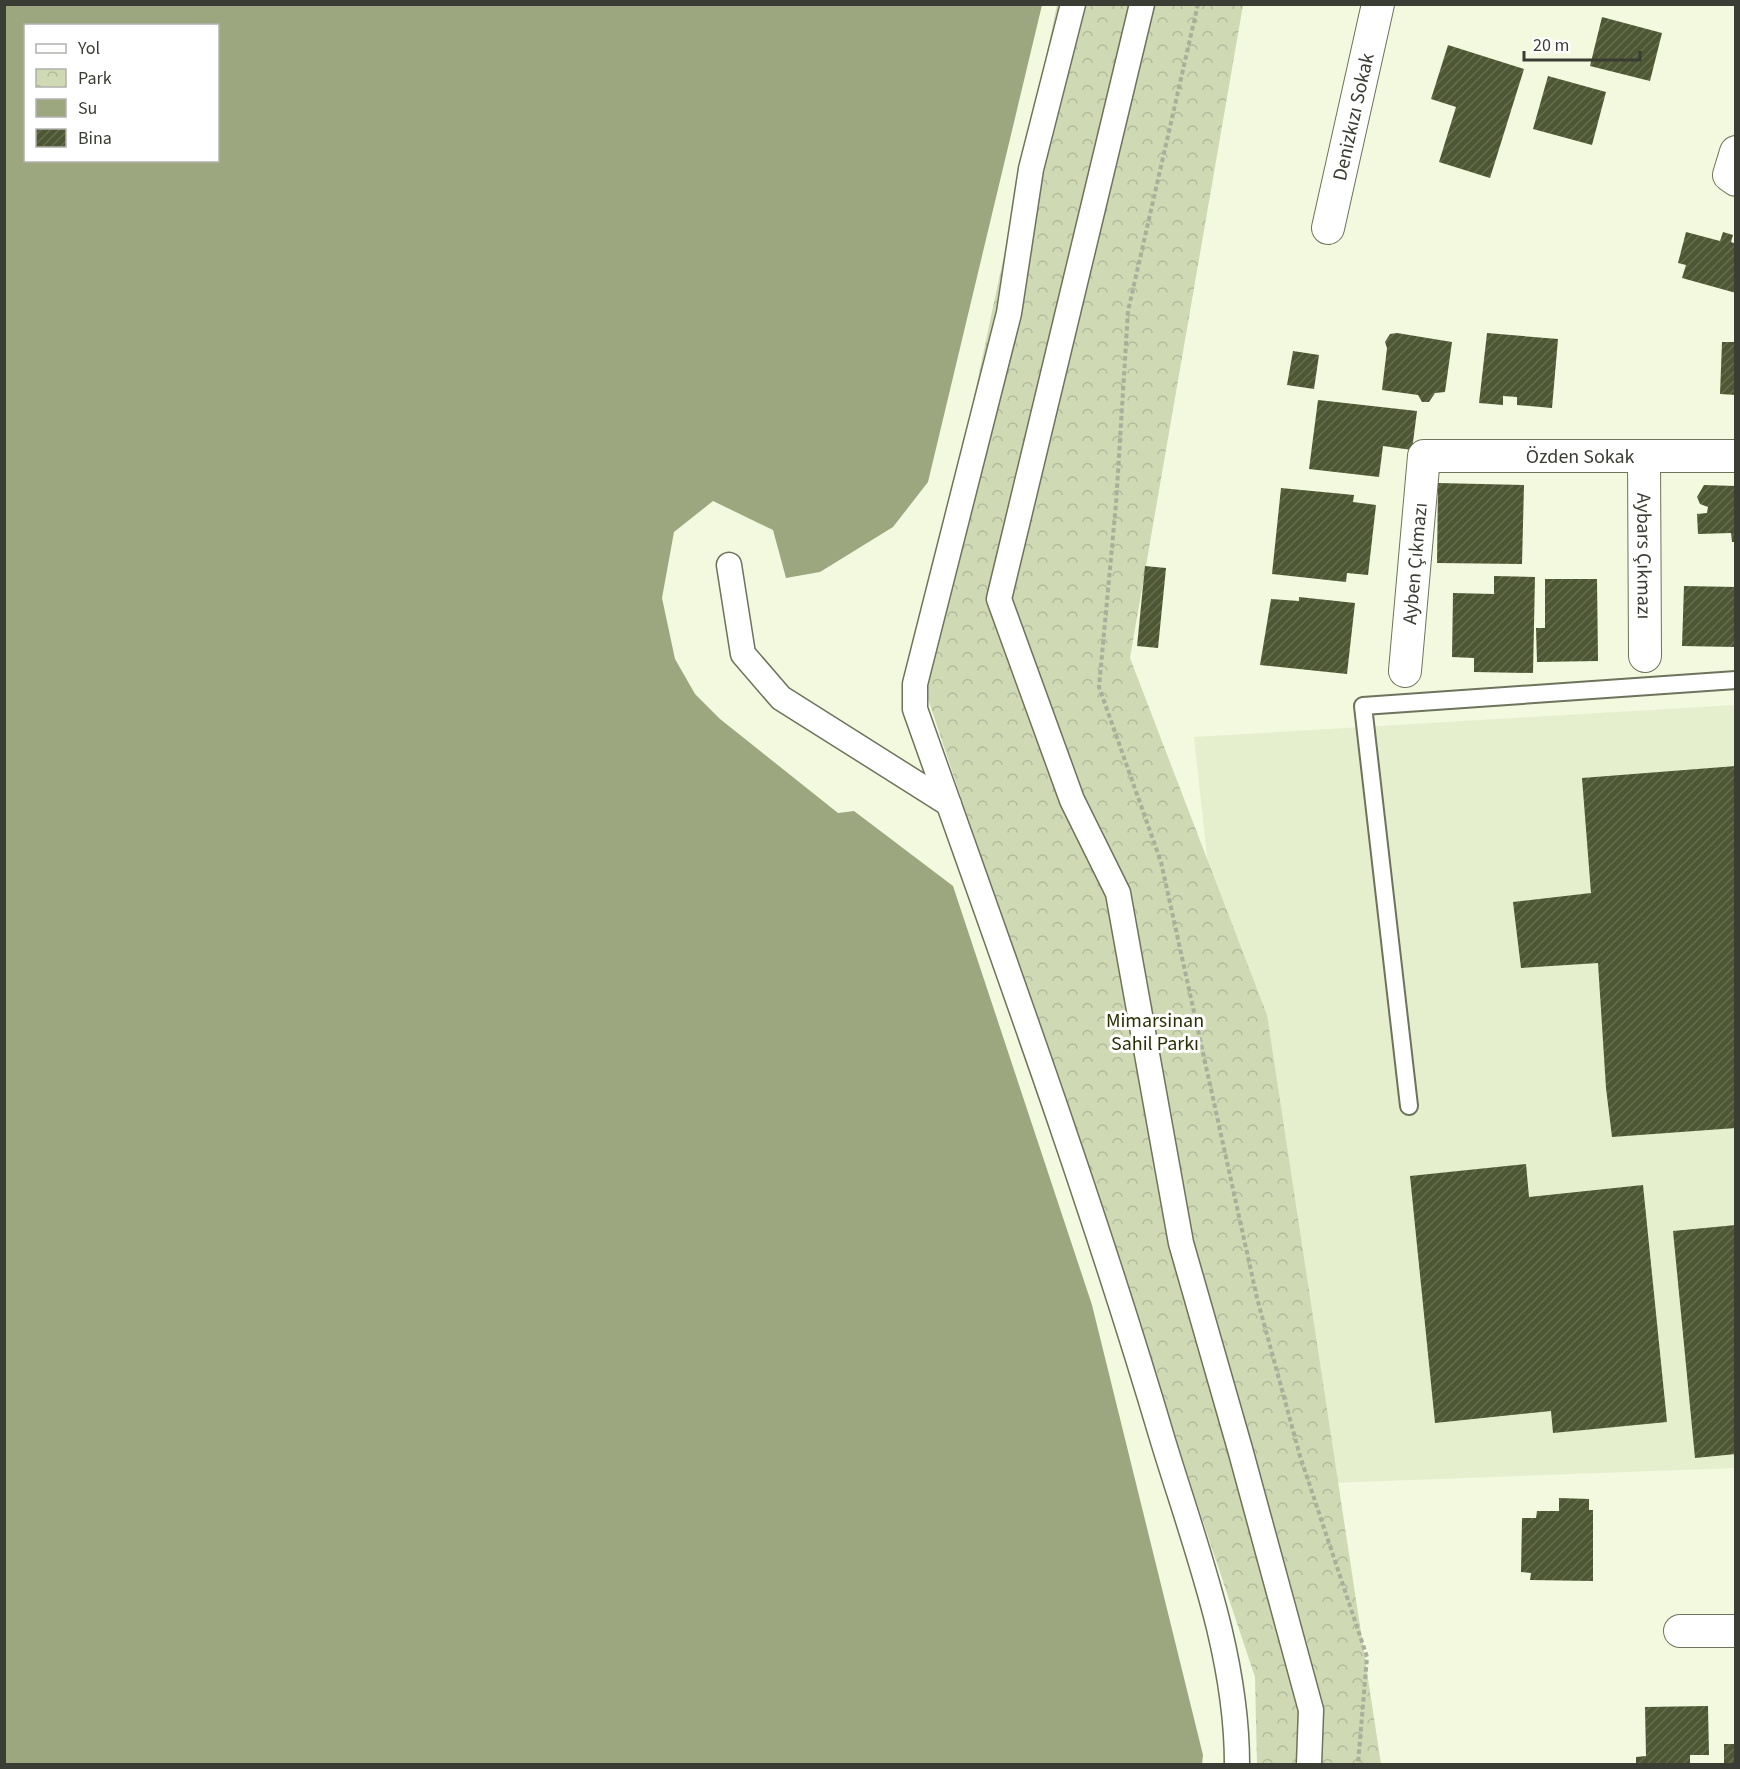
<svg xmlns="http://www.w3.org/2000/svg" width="1740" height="1769" font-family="'Source Sans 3',sans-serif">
<defs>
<pattern id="park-crowns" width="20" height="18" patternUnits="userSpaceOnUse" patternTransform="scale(1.5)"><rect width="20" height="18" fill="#cfd9b4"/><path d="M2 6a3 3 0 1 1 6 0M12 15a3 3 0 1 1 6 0" fill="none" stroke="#b2bb9b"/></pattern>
<pattern id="building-hatch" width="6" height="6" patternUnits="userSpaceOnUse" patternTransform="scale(1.5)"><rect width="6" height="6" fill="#4e5733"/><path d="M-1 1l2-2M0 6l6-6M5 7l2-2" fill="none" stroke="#666d50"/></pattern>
</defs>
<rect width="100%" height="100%" fill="#f2f9df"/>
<path fill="#e5eecd" d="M 1735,705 L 1735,1468 L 1276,1485 L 1194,737 Z"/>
<path fill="url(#park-crowns)" d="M 1057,5 L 1243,5 L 1130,658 L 1267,1015 L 1381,1764 L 1257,1764 L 1255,1677 L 917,666 Z"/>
<path fill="#9da77f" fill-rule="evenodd" d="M 5,4 L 1042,5 L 928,482 L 893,527 L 820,572 L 786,578 L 773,530 L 713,501 L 674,532 L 662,598 L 675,659 L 695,694 L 720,719 L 838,813 L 854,811 L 953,886 L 1092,1305 L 1203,1755 L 1202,1764 L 5,1764 ZM 26,26 L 218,26 L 218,160 L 26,160 Z"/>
<path fill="url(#building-hatch)" d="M 1602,17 L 1662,33 L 1650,81 L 1590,66 Z
M 1448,45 L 1524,69 L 1490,178 L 1439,162 L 1456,107 L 1431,99 Z
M 1548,76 L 1606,92 L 1592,145 L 1533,129 Z
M 1686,232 L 1720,241 L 1723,232 L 1733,235 L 1731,242 L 1736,244 L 1736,293 L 1682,278 L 1686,265 L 1678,263 Z
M 1397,333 L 1452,342 L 1445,392 L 1435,393 L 1429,402 L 1422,402 L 1418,395 L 1382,390 L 1387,348 L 1385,342 L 1390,334 Z
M 1487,333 L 1558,339 L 1552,408 L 1517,405 L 1517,397 L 1503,396 L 1503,405 L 1479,403 Z
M 1722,342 L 1736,342 L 1736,395 L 1720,394 Z
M 1293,351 L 1319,355 L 1314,389 L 1287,385 Z
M 1318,400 L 1417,411 L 1412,450 L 1383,446 L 1379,477 L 1309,469 Z
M 1438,483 L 1524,485 L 1522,564 L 1437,563 Z
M 1704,485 L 1736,486 L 1736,542 L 1732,542 L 1731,533 L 1698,534 L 1697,514 L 1707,513 L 1708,507 L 1700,504 L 1697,497 Z
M 1281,488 L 1354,495 L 1353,502 L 1376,505 L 1368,575 L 1347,573 L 1346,582 L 1272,574 Z
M 1145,566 L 1166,568 L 1158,648 L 1137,646 Z
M 1494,576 L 1535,577 L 1533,673 L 1474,672 L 1474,658 L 1452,657 L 1453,593 L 1494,594 Z
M 1545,579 L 1597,579 L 1598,661 L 1537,662 L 1536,628 L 1545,628 Z
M 1684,586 L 1736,587 L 1736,647 L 1682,646 Z
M 1299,597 L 1355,603 L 1347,674 L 1260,665 L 1271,599 L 1299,601 Z
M 1736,766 L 1736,1128 L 1612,1137 L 1606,1088 L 1598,963 L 1521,968 L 1513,902 L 1591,893 L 1582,778 Z
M 1526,1164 L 1529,1197 L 1643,1185 L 1667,1422 L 1553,1433 L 1551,1411 L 1435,1423 L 1410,1176 Z
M 1736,1225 L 1736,1454 L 1695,1458 L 1673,1231 Z
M 1559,1498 L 1589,1499 L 1589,1510 L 1593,1510 L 1593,1581 L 1530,1580 L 1531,1573 L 1521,1572 L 1522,1518 L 1536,1518 L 1537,1511 L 1559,1511 Z
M 1708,1706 L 1709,1755 L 1690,1755 L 1690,1764 L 1636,1764 L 1636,1757 L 1646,1756 L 1645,1707 Z
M 1724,1744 L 1736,1744 L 1736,1764 L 1724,1764 Z"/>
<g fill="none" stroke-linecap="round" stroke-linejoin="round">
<g stroke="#6d735c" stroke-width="20">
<path id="service" d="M 1409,1106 L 1363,706 L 1736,680"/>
</g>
<g stroke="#6d735c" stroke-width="27">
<path id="pedestrian" d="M 1073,4 L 1031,169 L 1009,313 L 915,684 L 915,709 C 1001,952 1090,1194 1163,1441 C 1195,1546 1237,1653 1237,1764
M 1142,4 L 999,599 L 1072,800 L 1118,893 L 1181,1243 L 1240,1449 L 1311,1710 L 1309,1764
M 729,565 L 743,654 L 781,698 L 949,804"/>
</g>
<g stroke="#6d735c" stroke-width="34">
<g id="minor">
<path d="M 1736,152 L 1729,175 L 1736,180"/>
<path id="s1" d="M 1328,228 L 1378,4"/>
<path id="s2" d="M 1644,456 L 1645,656"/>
<path id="s3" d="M 1405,671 L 1424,456 L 1736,456"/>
<path d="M 1680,1631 L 1736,1631"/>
</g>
</g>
<path stroke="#a9af9b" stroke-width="4" stroke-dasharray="4.5 3" stroke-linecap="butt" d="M 1198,4 L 1128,311 L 1116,504 L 1099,687 L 1161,862 L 1257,1298 L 1300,1456 L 1367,1657 L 1358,1764"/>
<use href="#service" stroke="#fff" stroke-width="16"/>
<use href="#pedestrian" stroke="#fff" stroke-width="24"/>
<use href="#minor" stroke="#fff" stroke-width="32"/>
</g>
<g text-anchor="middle" stroke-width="6" stroke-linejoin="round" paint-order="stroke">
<g font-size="20" fill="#3a3d33" stroke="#fff">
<text dy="7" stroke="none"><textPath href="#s1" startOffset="114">Denizkızı Sokak</textPath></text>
<text dy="7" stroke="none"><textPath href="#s3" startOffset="372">Özden Sokak</textPath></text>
<text dy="7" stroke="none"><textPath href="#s2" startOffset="100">Aybars Çıkmazı</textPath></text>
<text dy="7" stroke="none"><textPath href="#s3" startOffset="108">Ayben Çıkmazı</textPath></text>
</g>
<g font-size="20" fill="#293101" stroke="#fff">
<text x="1155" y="1027">Mimarsinan<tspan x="1155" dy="23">Sahil Parkı</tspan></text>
</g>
</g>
<rect width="1740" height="1769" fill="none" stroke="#3a3d33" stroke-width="12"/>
<rect x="24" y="24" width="195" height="138" fill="#ffffff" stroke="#b0b1ad" stroke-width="1.5"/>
<rect x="36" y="44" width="30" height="9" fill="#ffffff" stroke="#b0b1ad" stroke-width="1.5"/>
<text x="78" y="54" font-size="18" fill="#3a3d33">Yol</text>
<rect x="36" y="69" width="30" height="18" fill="url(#park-crowns)" stroke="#b0b1ad" stroke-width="1.5"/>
<text x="78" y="84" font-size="18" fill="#3a3d33">Park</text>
<rect x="36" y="99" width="30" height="18" fill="#9da77f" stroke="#b0b1ad" stroke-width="1.5"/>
<text x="78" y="114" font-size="18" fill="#3a3d33">Su</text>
<rect x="36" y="129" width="30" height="18" fill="url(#building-hatch)" stroke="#b0b1ad" stroke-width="1.5"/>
<text x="78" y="144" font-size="18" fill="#3a3d33">Bina</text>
<path d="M1524 51v9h116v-9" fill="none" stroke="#3a3d33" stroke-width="3"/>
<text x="1533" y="51" font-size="18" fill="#3a3d33" stroke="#ffffff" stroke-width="4.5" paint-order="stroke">20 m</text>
</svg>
